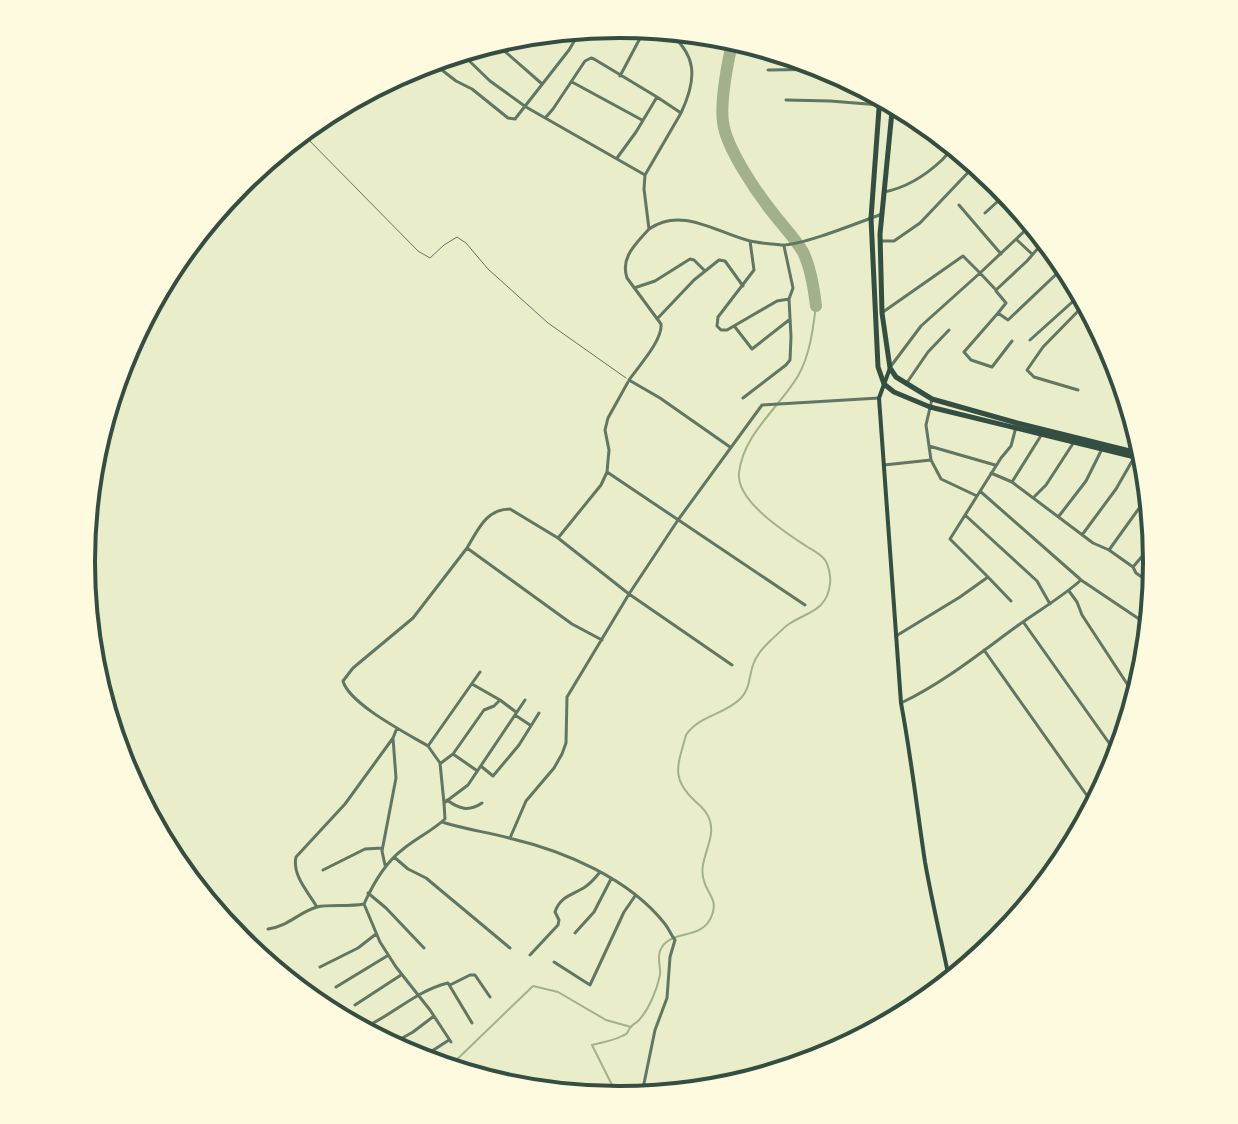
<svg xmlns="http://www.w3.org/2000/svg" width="1238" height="1124" font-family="'PT Sans',sans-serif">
<rect width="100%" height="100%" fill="#e9edc9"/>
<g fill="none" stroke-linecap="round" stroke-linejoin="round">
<path stroke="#a3b18a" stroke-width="2" d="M 447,1069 L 533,986 L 558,992 L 606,1020 L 631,1027
M 609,1099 L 614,1089 L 592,1045 C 602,1042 613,1041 622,1036 C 629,1033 626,1034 630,1028 C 635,1022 634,1025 639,1020 C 649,1009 657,990 660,975 C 661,967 657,960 660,951 C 668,928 703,942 712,915 C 718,900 708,895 704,881 C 697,861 716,841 710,821 C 708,813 701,806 695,801 C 670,778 678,765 686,735 C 699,715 725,715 741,698 C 750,689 749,676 753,665 C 756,655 764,647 771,640 C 777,635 783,628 789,624 C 807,612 827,611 830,584 C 831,578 829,566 825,560 C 821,554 812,550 806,546 C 785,532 736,501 739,473 C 743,434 779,408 798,376 C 810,355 813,329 816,306"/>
<path stroke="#a3b18a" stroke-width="12" d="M 734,37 C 728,58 720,102 723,122 C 726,148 757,193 773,213 C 783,226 795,238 803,252 C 811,268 814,289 816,306"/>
<path stroke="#617663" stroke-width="1" d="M 300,131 L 418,251 L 430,258 L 444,245 L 457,237 L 466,243 L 488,269 L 548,323 L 626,378"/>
<path stroke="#617663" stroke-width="3" d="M 665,29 C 697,54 698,77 681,113
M 544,39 L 548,31
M 493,41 L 541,83
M 459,51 L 490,81 L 526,107 L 645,175
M 429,60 L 456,81 L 472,89 L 508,118 L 515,119 L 569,50 L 582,28
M 768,70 L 833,69
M 620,76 L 646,27
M 572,82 L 642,120
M 657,97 L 681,113 L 645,175 L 644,189 L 649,229 C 636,244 620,257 627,278 L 661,324 C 663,340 638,367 629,380 L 660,398 L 730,447
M 786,100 L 830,101 L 880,105 L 893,102
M 546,117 L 553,109 L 585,61 L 591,58 L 594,59 L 657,97 L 636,132 L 617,158
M 884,192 C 905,188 926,175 942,160 C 947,155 950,150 955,145
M 959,205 L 1001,254
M 985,213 L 1008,192
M 649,229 C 682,206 717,233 750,241 C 759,243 771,244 781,245 C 801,246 860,222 882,214
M 1017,240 L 1032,254
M 750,241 L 754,270 L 718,317 L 717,326 L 721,330 L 727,330 L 777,301 L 789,299
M 880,241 L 894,241 L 920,223 L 977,163
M 1038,248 L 1085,304 L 1043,347 L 1027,370 L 1034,377 L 1078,390
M 634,288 L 655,281 L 690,259 L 694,260 L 705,271
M 996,291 L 1006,303 L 998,313
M 1085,304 L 1092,311
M 883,312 L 963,256 L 980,273 L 1031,225
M 657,319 L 694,280 L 719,260 L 725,261 L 743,286
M 735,327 L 752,349 L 789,320
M 1030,340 L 1079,296
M 1012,341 L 992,367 L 971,360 L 964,352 L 998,313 L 1008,320 L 1067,264
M 1102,346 L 1118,363
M 891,366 L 921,326 L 980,273 L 996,290 L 1027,261 L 1046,239
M 906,384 L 928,352 L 949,330
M 743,398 L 786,365 L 790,360 L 791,337 L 789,299 L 793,288 L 784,246
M 932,399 L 926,425 L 931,460 L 941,479 L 977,496
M 929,446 L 995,465
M 884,465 L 931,460
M 607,472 L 609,450 L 605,430 L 608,418 L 628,382
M 991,473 L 1012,482 L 1093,543 L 1109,550 L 1150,493
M 1012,482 L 1042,434
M 981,492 L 1080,579
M 1034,497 L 1046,485 L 1074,442
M 965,515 L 1037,581 L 1050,604
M 1059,516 L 1086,481 L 1102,449
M 1082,535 L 1116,489 L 1135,456
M 467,548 C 478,530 486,509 510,509 L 558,538
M 1109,550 L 1133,567 L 1136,573 L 1149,582 L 1156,574
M 1133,567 L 1155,541
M 988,577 L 950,539 L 1001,458 L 1011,446 L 1016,427
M 1149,582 L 1150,588 L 1154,590
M 1069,591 L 1077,602 L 1082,615 L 1137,699
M 1024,623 L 1119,757
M 896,636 L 960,597 L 988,577 L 1011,601
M 984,650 L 1088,797 L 1112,775
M 732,665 L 629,594 L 558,538 L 601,485 L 607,472 L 805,605
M 500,700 L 516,712
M 901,703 C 945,682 981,652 1020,624 C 1041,609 1062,597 1081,580 L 1151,627
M 515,715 L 530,725
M 428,746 C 408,734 349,704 343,681 L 353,668 L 413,618 L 467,548 L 572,624 L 602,640
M 453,754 L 476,770
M 441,763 L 453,754 L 484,710 L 494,706 L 500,700 L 472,684
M 482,767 L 493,776 L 519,745 L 539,713
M 1088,797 L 1095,807
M 447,800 C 459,809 469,812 482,803
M 444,803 L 440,763 L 428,746 L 480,672
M 442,822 C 464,829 486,832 509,838 C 564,851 629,878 665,924 C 669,929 671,935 675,940 L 670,957 L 667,998 L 655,1030 L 641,1098
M 510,838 L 526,801 L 554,768 L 562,754 L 566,743 L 567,697 L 629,594 L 678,520 L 762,405 L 879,398
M 394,857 L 408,869 L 426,878 L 510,948
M 385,865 L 382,851 L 396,778 L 393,738
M 323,870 L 365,849 L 382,848
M 368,893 L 386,908 L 424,948
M 317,907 C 308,892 292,875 296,857 L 345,804 L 393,738 L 397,728
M 1015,916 L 1018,920
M 268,929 C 289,926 299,912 317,907 C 328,904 348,907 364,904
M 575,933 L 594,912 L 611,879
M 530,955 L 558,925 L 559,920 L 555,912 C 560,896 573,895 585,887 C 591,883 596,877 600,872
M 554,962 L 590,985 L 624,912 L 635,896
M 320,967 L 358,948 L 376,934
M 450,985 L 470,975 L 475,975 L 490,997
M 336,987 L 387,956
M 355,1005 L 401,975
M 361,1029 C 392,1016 415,991 448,983 L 472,1023
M 451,1042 L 430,1010 L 396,967 L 380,942 L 364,904 C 373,884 385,863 402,850 C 415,839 432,831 445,819 L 444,803 L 468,785 L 525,700
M 388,1046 L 413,1032 L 434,1016
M 418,1060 L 449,1040"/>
<path stroke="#344e41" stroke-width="4" d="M 890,368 L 879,398 L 901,703 C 911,756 917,809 925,862 C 932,902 942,943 950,983"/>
<path stroke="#344e41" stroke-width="5" d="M 880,95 L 871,218 L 878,367 L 884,384 L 894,392 L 930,407 L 1147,460
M 893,101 L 880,234 L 882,313 L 890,368 L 896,377 L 932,399 L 1017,423 L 1146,455"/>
</g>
<path d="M0 0H1238V1124H0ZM95 562a524 524 0 1 1 1048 0a524 524 0 1 1-1048 0Z" fill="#fefae0" fill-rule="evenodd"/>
<path fill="none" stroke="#344e41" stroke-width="4" d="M95 562a524 524 0 1 1 1048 0a524 524 0 1 1-1048 0Z"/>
</svg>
